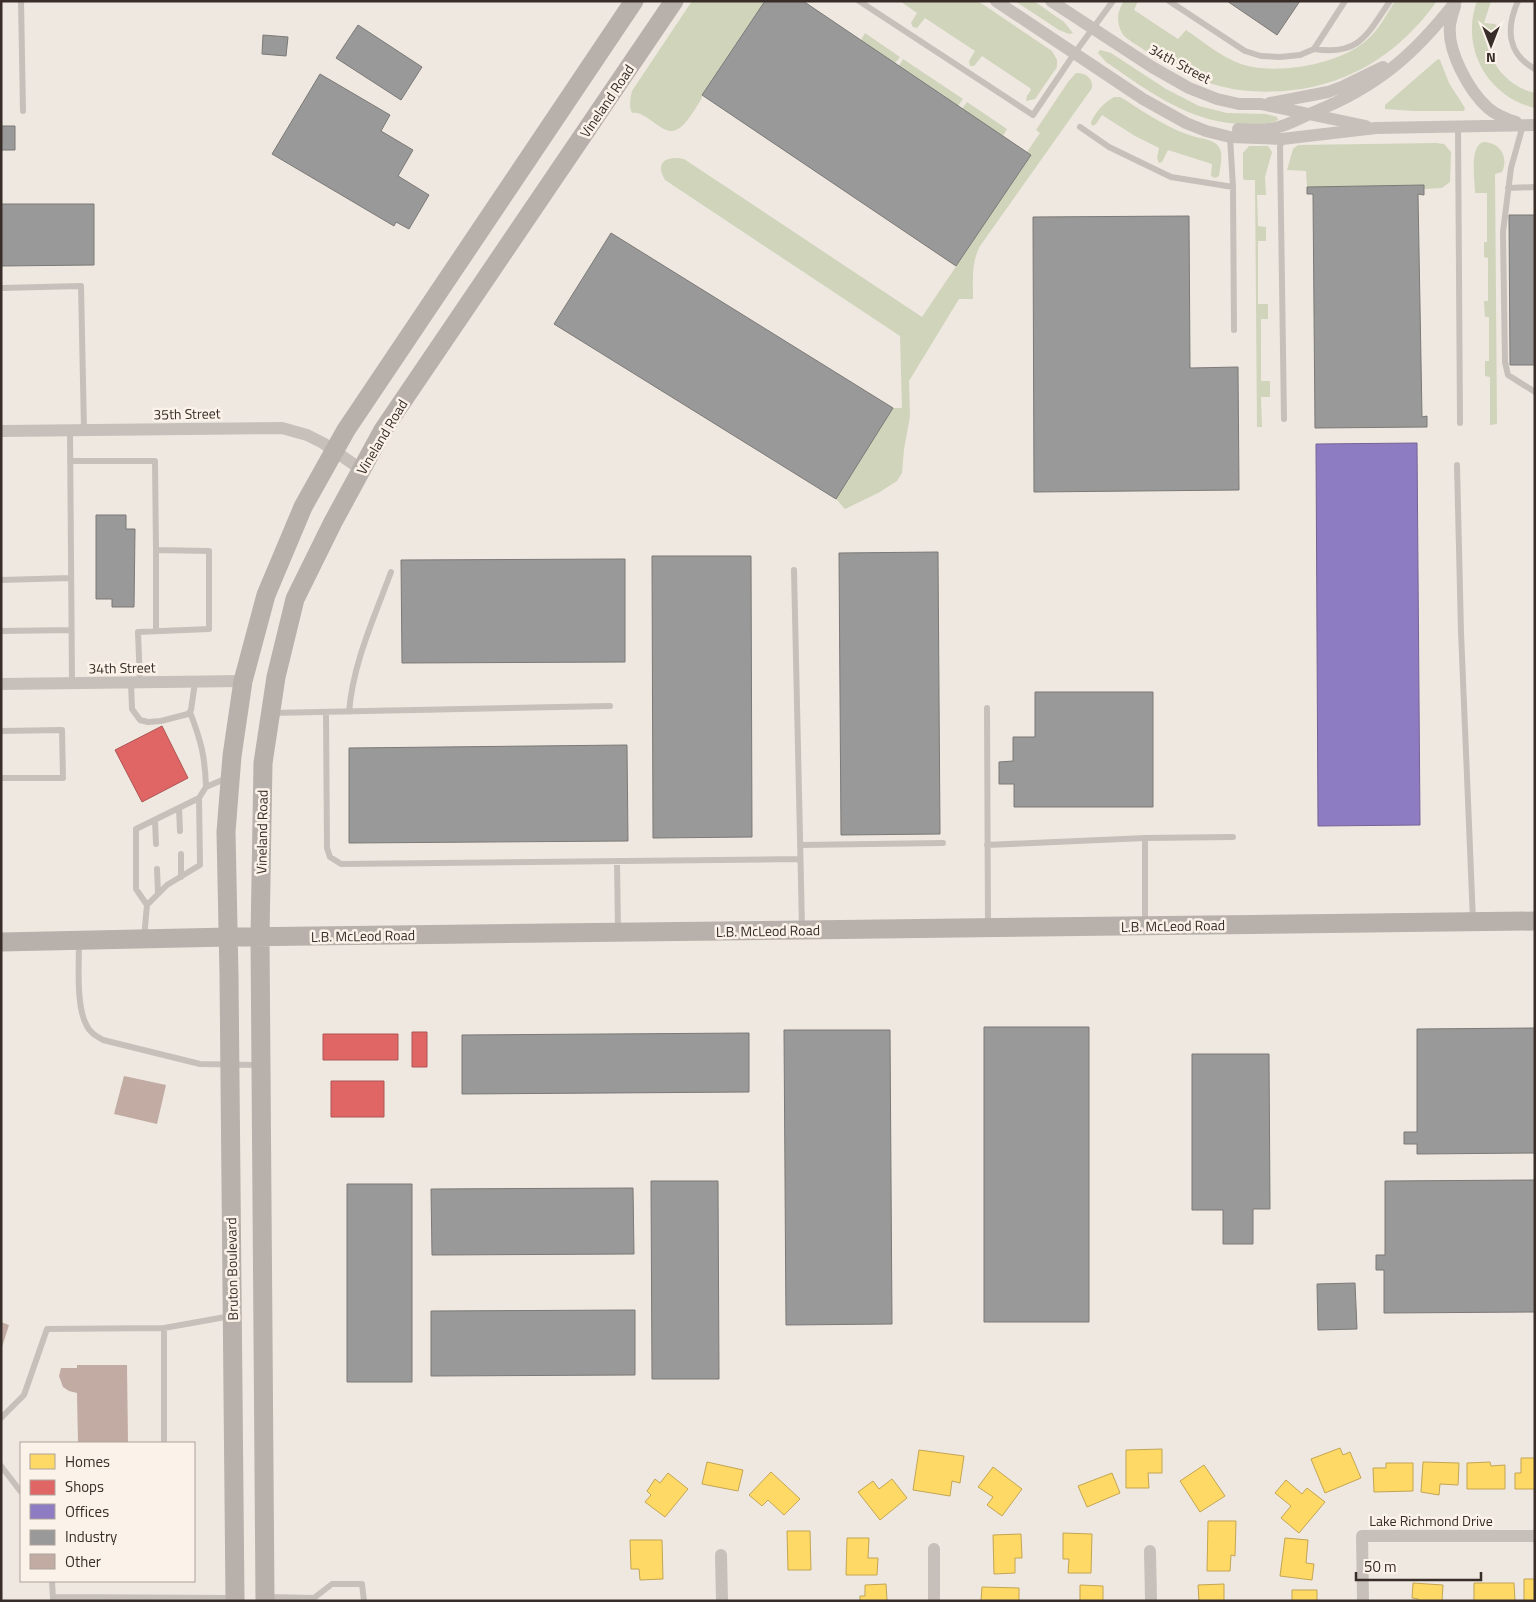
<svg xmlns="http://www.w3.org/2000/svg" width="1536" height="1602" font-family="'Titillium Web',sans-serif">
<rect width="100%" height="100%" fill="#eee8e1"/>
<path fill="#d0d4ba" d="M 692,1 L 765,1 L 702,95 L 702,98 C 696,107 683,133 670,131 C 662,130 653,121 646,117 C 641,114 637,112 632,113 C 629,106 630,99 632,91 Z
M 900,1 L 978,1 L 1052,51 L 1057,60 L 1057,67 L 1035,99 L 1026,101 L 1027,96 L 1031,90 L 1030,88 L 982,56 L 974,66 L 970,66 L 969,61 L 975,51 L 925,18 L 917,28 L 913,27 L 911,23 L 917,13 Z
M 1015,1 L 1034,1 L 1064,22 L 1073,33 L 1069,34 L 1059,30 Z
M 1124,1 L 1138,1 L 1134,10 L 1178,39 L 1186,30 C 1202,41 1223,58 1241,64 C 1276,76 1342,64 1368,39 C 1379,29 1387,14 1395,1 L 1437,1 C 1407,43 1367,74 1316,86 C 1291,92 1265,93 1240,90 C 1203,85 1171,68 1140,47 C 1134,43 1126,39 1122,33 C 1116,22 1117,11 1124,1 Z
M 1477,1 L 1491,1 L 1484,23 L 1495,24 L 1498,27 L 1496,31 L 1484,30 C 1487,60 1505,86 1535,93 L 1535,108 C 1487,97 1460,47 1477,1 Z
M 865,33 L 900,57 L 895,63 L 861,40 Z
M 1100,50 L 1111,53 L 1166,89 L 1199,106 L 1227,113 L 1266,114 L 1277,117 L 1278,120 C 1269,125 1258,124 1248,124 C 1192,125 1150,92 1106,62 L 1098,53 Z
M 903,59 L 963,99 L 958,106 L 899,66 Z
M 1438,59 L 1440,60 L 1449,83 L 1465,108 L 1464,111 L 1414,111 L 1385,109 L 1385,105 Z
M 1076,73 C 1086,73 1093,78 1092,88 L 980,246 C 971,263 973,280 973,299 L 959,299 L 909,381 L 910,416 L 904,449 L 902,473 L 897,481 L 878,493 L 845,509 L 836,499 L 893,408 L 902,408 L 900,336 L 665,180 C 654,162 667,155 684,159 L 922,317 L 1031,155 L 1027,152 L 1040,133 L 1036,130 L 1068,82 Z
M 1114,97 L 1120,97 L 1127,101 C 1148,115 1168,128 1192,136 C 1201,139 1216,139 1220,149 C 1223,156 1220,169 1219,176 L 1215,178 L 1211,176 L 1212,164 L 1168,150 L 1162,162 L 1159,163 L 1157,158 L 1159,148 L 1135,136 L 1102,115 L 1096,124 L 1092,126 L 1091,122 C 1096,112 1103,103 1114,97 Z
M 967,102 L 1007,129 L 1003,136 L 962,109 Z
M 1483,142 C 1500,142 1509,157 1502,172 L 1495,174 L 1497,424 L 1490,425 L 1490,377 L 1485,376 L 1485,361 L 1489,361 L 1489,317 L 1485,317 L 1484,301 L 1488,301 L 1488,258 L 1484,257 L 1484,242 L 1487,242 L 1487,193 L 1475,193 C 1475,180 1469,147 1483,142 Z
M 1436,143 L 1444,144 L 1451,152 L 1450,182 L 1442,188 L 1424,189 L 1424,185 L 1307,187 L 1306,171 L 1287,170 L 1293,149 L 1298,145 Z
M 1249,146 L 1268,146 L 1272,152 L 1265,177 L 1266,195 L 1257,195 L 1258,226 L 1266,227 L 1266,241 L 1258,241 L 1258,304 L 1268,304 L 1268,319 L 1261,319 L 1261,381 L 1270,381 L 1270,397 L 1261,397 L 1262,427 L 1257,427 L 1255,180 L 1244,180 L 1243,178 L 1243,153 Z"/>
<path fill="#ffd966" stroke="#c3a553" d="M 1340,1448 L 1343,1455 L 1350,1452 L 1361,1478 L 1325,1493 L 1311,1459 Z
M 1162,1449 L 1162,1473 L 1148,1473 L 1149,1488 L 1126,1488 L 1126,1450 Z
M 919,1450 L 964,1456 L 960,1483 L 952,1481 L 950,1496 L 913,1490 Z
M 1521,1458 L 1535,1458 L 1535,1489 L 1515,1489 L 1515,1473 L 1521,1473 Z
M 707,1462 L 743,1470 L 738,1491 L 702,1484 Z
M 1423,1462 L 1459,1463 L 1458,1485 L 1440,1484 L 1439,1495 L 1421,1492 Z
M 1490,1462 L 1491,1466 L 1505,1465 L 1505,1489 L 1467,1489 L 1467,1463 Z
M 1386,1463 L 1413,1463 L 1413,1491 L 1374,1492 L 1373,1468 L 1386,1468 Z
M 1204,1465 L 1225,1496 L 1200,1512 L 1180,1481 Z
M 993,1467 L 1022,1489 L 1002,1516 L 987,1505 L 993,1497 L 978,1487 Z
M 771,1472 L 800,1499 L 784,1515 L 768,1500 L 762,1506 L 749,1495 Z
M 668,1473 L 688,1489 L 665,1517 L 645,1502 L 651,1495 L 647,1491 L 655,1479 L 660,1483 Z
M 1112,1473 L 1120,1493 L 1087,1507 L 1078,1486 Z
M 892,1479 L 907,1498 L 880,1520 L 858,1492 L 873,1481 L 879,1489 Z
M 1286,1480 L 1302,1494 L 1307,1488 L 1325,1502 L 1299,1533 L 1281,1518 L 1291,1506 L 1275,1493 Z
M 1208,1521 L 1236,1521 L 1235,1556 L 1231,1555 L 1230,1571 L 1207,1571 Z
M 787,1531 L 810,1531 L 811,1570 L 788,1570 Z
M 1063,1533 L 1092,1534 L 1091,1573 L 1068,1573 L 1069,1559 L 1063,1559 Z
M 1021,1534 L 1022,1558 L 1015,1558 L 1015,1573 L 994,1574 L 993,1535 Z
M 847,1538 L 869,1538 L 868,1558 L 878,1558 L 877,1575 L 846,1575 Z
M 1285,1538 L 1308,1540 L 1306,1563 L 1314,1564 L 1312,1580 L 1280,1576 Z
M 630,1540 L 662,1540 L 663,1579 L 640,1580 L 639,1569 L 631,1569 Z
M 1524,1579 L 1535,1579 L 1535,1601 L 1524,1601 Z
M 1413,1583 L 1443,1585 L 1442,1601 L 1418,1601 L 1418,1599 L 1412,1598 Z
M 1474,1583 L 1514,1583 L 1515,1601 L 1474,1601 Z
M 886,1584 L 887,1600 L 889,1601 L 860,1601 L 860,1596 L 865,1596 L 865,1585 Z
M 1224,1584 L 1224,1601 L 1199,1601 L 1198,1585 Z
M 1080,1585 L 1103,1586 L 1103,1601 L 1078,1601 L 1080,1600 Z
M 982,1587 L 1019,1588 L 1019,1601 L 981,1601 Z
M 1292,1590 L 1317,1590 L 1317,1601 L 1292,1601 Z"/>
<path fill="#e06666" stroke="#ae5553" d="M 162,726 L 188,778 L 142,802 L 115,750 Z
M 412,1032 L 427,1032 L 427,1067 L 412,1067 Z
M 323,1034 L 398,1034 L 398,1060 L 323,1060 Z
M 331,1081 L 384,1081 L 384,1117 L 331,1117 Z"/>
<path fill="#8e7cc3" stroke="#746494" d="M 1417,443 L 1420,825 L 1318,826 L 1316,444 Z"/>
<path fill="#999" stroke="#7c7977" d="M 765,1 L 803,1 L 1031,155 L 956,266 L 702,95 Z
M 1227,1 L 1300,1 L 1277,35 Z
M 358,25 L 422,67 L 401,100 L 336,58 Z
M 263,35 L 288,37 L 286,56 L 262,54 Z
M 320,74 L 390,115 L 381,131 L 413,150 L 398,176 L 429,195 L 409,229 L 396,222 L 394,226 L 272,154 Z
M 1,126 L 15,126 L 15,150 L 1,150 Z
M 1424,185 L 1424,195 L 1418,194 L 1422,417 L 1427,416 L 1427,427 L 1315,428 L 1313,194 L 1307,194 L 1307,187 Z
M 1,204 L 94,204 L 94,265 L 1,266 Z
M 1509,215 L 1535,215 L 1535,365 L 1510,365 Z
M 1189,216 L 1190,368 L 1238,367 L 1239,490 L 1034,492 L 1033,217 Z
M 611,233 L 893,408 L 836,499 L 554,324 Z
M 96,515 L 126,515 L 126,529 L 135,529 L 134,607 L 112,607 L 112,599 L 96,599 Z
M 938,552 L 940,834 L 841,835 L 839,553 Z
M 652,556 L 751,556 L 752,837 L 653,838 Z
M 625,559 L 625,662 L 402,663 L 401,560 Z
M 1035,692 L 1153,692 L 1153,807 L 1014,807 L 1014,784 L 999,784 L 999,762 L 1013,761 L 1013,737 L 1035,737 Z
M 627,745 L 628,841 L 349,843 L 349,748 Z
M 984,1027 L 1089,1027 L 1089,1322 L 984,1322 Z
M 1535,1028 L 1535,1153 L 1417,1154 L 1417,1144 L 1404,1144 L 1404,1132 L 1417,1132 L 1417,1029 Z
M 784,1030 L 890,1030 L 892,1324 L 786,1325 Z
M 749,1033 L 749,1092 L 462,1094 L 462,1035 Z
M 1192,1054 L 1269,1054 L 1270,1209 L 1253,1209 L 1253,1244 L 1223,1244 L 1223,1210 L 1192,1210 Z
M 1535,1180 L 1535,1312 L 1384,1313 L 1384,1270 L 1376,1270 L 1376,1255 L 1385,1255 L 1385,1181 Z
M 651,1181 L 718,1181 L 719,1379 L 652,1379 Z
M 347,1184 L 412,1184 L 412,1382 L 347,1382 Z
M 633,1188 L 634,1254 L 432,1255 L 431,1189 Z
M 1355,1283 L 1357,1329 L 1318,1330 L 1317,1284 Z
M 635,1310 L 635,1375 L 431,1376 L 431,1311 Z"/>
<path fill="#c2aba2" d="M 124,1076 L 166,1085 L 157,1124 L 114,1114 Z
M 1,1322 L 9,1325 L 2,1347 L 1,1346 Z
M 77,1365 L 127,1365 L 128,1443 L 78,1443 L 77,1393 L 69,1391 L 63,1387 L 59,1376 L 61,1368 L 77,1368 Z"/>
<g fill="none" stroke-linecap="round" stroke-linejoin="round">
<path stroke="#c7c0ba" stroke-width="6" d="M 21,1 L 23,111
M 859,1 L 1033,115 L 1074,54 L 1113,1
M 1169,1 L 1245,51 L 1261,56 L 1280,57 L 1300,55 L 1314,49
M 1345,1 L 1314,49 C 1359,56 1367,35 1390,1
M 1518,1 C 1506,28 1507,54 1535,69
M 1523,125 L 1511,168 L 1503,232 L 1505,362 L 1508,375 L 1535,392
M 1458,126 L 1460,423
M 1080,127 L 1109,147 L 1171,177 L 1233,187 L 1230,137
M 1282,139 L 1280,147 L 1284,419
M 1233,187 L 1234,330
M 1508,188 L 1535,187
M 1,288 L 81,286 L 84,430
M 70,430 L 72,683
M 70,461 L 155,461 L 156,550
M 1457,465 L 1461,632 L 1473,921
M 794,570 L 802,927
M 1,580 L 71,578
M 1,631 L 71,630
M 140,682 L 138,632 L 209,629 L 209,551 L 156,550 L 156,631
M 131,683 L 132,709 L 140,720 L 148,722 L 161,721 L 188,714 L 191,710 L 195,682
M 987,708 L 988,927
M 190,712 C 201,741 205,756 206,787
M 326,712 L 327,848 L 330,857 L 341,864 L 800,859
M 349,712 C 353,663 374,618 391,572
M 271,713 L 610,706
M 1,731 L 62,730 L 63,778 L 1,778
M 179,808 L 180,831
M 155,820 L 156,844
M 1145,838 L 1233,837
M 800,845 L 943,843
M 987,845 L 1145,838 L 1145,924
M 181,854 L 181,877
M 617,861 L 618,931
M 157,869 L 158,894
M 147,905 L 136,889 L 136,829 L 199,798
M 144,938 L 147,905 L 167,885 L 200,865 L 199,798 L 206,787 L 227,778
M 79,941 C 79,964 76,1005 86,1024 C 89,1032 96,1036 103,1040 L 200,1064 L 260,1065
M 164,1328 L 164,1443
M 1,1418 L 24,1395 L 47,1329 L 164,1328 L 231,1316
M 1,1466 L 21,1492
M 52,1581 L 53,1599
M 53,1597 L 232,1598
M 268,1597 L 314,1598 L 314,1601
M 314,1598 L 332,1584 L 362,1584 L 364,1601"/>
<path stroke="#c7c0ba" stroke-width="12" d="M 996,1 L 1143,99 L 1186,123 L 1206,131 L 1230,137 L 1282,139 L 1376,128 L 1535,125
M 1051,1 L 1152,67 L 1189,88 L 1217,99 L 1239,104 L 1261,104 L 1366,126
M 1455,6 C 1453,12 1451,19 1450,25 C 1447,51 1469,91 1488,108 C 1496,115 1506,119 1516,122
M 1270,103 L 1328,92 L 1344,86 L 1383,67
M 1238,129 C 1250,130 1263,131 1275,128 C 1289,125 1302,117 1314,112 C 1377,87 1415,54 1456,1
M 1,431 L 282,428 L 307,435 L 323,443 L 362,470
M 1,684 L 243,681
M 934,1549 L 934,1601
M 1150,1551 L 1151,1601
M 721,1555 L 722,1601
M 1363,1601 L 1362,1536 L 1535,1536"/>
<path stroke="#b8b0aa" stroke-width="19" d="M 1,942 L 229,937 L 1535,921
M 235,1601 L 229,975 L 226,832 L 232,756 L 243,681 L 266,595 L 303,507 L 346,430 L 634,1
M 265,1601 L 260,937 L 263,763 L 276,677 L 295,599 L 333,522 L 383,430 L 674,1"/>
</g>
<g text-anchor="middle" stroke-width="5" stroke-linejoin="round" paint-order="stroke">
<g font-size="14" fill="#382d28" stroke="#fbf2e9">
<text transform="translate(1180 64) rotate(28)" y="5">34th Street</text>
<text transform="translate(607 101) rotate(-56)" y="5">Vineland Road</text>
<text transform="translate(187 414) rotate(-1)" y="5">35th Street</text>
<text transform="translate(382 437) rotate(-59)" y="5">Vineland Road</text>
<text transform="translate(122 668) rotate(-1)" y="5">34th Street</text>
<text transform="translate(262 832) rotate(-89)" y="5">Vineland Road</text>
<text transform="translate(1173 926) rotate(-1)" y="5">L.B. McLeod Road</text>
<text transform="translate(768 931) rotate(-1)" y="5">L.B. McLeod Road</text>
<text transform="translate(363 936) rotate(-1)" y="5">L.B. McLeod Road</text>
<text transform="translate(232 1269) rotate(-91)" y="5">Bruton Boulevard</text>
<text x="1431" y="1526">Lake Richmond Drive</text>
</g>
</g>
<rect width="1536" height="1602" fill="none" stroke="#382d28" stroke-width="5"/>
<rect x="20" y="1442" width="175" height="140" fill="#fbf2e9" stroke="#ada39c"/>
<rect x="30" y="1454" width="25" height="15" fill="#ffd966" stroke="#ada39c"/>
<text x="65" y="1467" font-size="15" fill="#382d28">Homes</text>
<rect x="30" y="1480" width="25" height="15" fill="#e06666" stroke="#ada39c"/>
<text x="65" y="1492" font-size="15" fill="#382d28">Shops</text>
<rect x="30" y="1504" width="25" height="15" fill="#8e7cc3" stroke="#ada39c"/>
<text x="65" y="1517" font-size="15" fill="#382d28">Offices</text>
<rect x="30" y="1530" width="25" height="15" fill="#999999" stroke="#ada39c"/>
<text x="65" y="1542" font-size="15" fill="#382d28">Industry</text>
<rect x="30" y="1554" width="25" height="15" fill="#c2aba2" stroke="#ada39c"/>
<text x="65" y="1567" font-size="15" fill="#382d28">Other</text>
<g transform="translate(1491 45) rotate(180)" stroke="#fbf2e9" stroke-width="4" paint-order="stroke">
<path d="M0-4L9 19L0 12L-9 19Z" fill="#382d28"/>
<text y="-8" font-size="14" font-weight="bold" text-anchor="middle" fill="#382d28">N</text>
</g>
<path d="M1356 1572v8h125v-8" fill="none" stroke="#382d28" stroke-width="2.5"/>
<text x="1364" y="1572" font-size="15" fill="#382d28" stroke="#fbf2e9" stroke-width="4" paint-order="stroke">50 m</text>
</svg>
